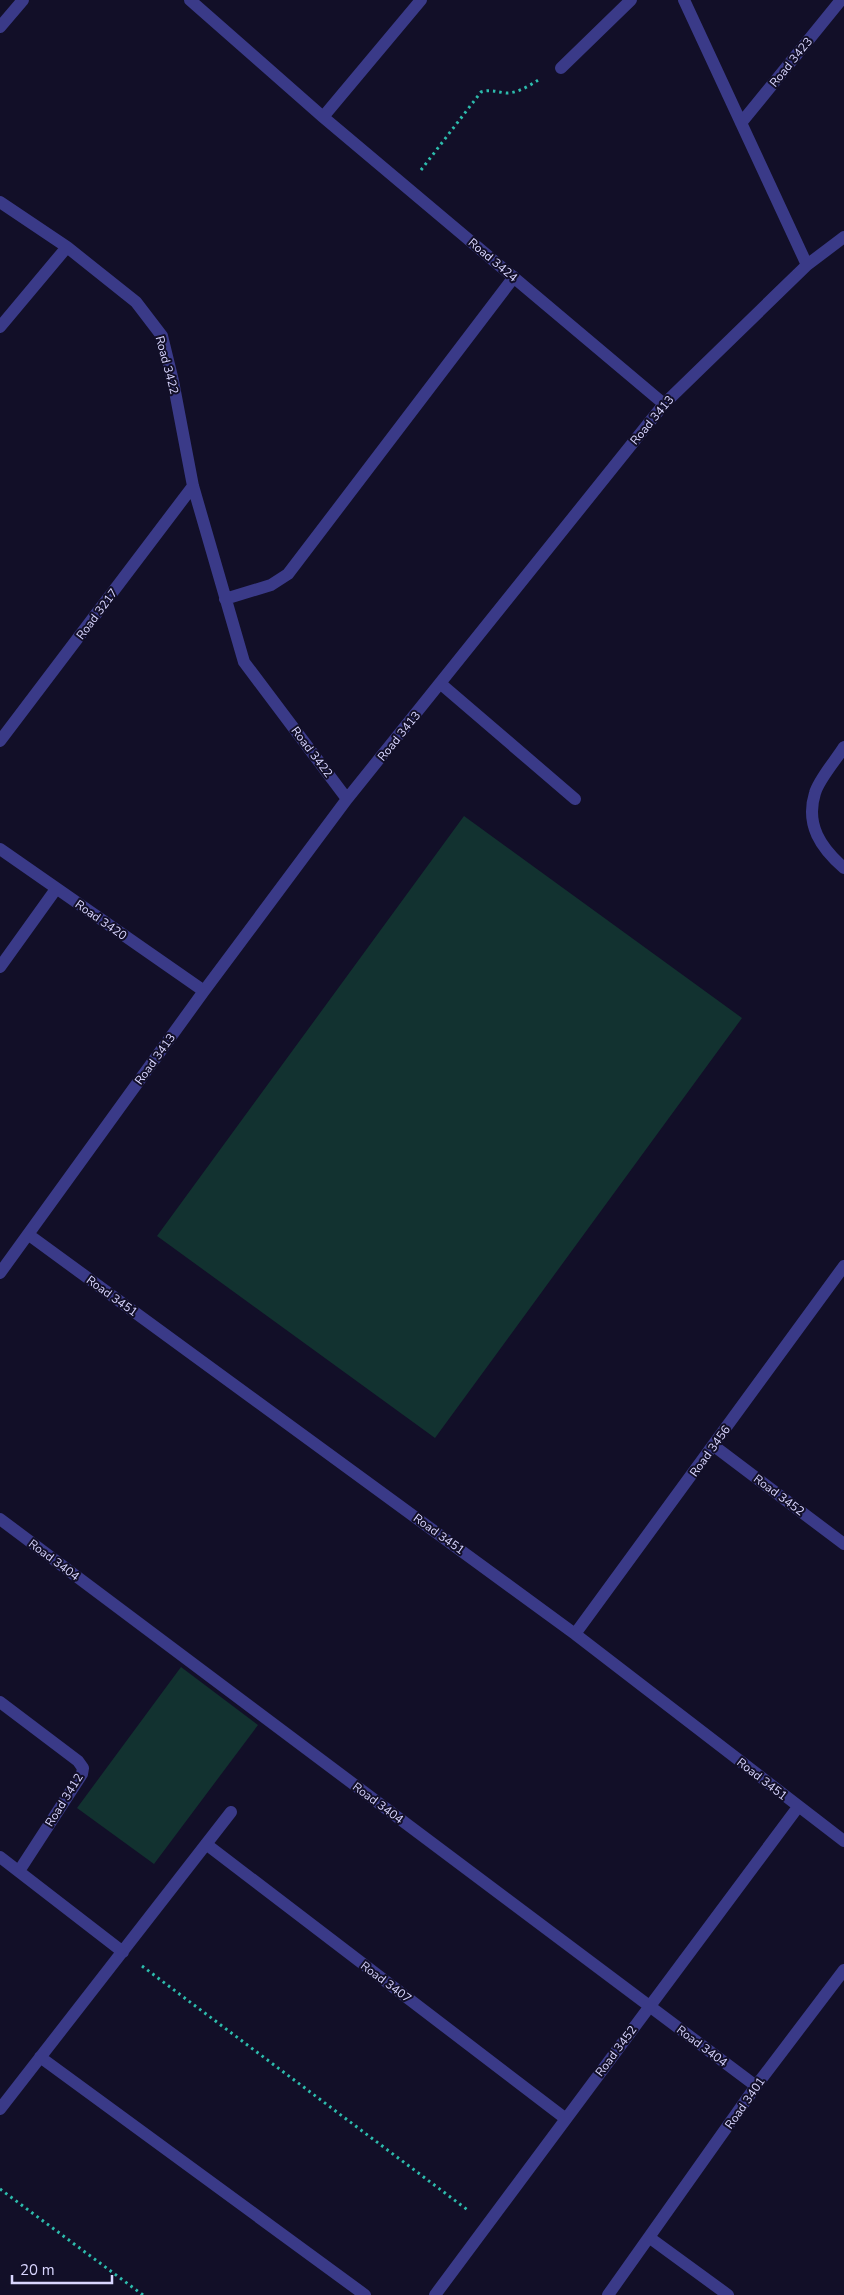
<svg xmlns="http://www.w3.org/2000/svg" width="844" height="2295" font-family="'Nunito Sans',sans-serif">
<rect width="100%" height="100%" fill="#120f28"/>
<path fill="#123230" d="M 464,816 L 742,1018 L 435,1438 L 157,1236 Z
M 181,1667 L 258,1725 L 154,1864 L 77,1808 Z"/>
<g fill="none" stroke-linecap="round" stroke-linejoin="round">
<path stroke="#2dbcad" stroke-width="3" stroke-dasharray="2.5 4" stroke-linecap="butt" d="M 421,170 L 481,92 C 490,89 497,92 506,93 C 519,93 530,85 540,79
M 142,1966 L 469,2211
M 0,2189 L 143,2295"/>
<path stroke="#3a3a88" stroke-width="12" d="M 561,68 L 631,0"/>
<path stroke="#3a3a88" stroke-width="12" d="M 190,0 L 323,117 L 664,404
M 684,0 L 807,265
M 0,27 L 23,0
M 323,117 L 421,0
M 741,123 L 841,0
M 0,202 L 67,247 L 136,302 L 162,336 L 173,381 L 193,486 L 244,662 L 347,799
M 0,327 L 67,247
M 225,599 L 271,585 L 288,574 L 514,277
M 441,684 L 575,799
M 0,741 L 193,486
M 844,747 C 836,760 819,779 815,793 C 805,825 821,848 844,868
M 0,849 L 204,991
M 0,967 L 56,889
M 29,1235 L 575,1634 L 844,1841
M 0,1273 L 204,991 L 347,799 L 664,404 L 807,265 L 844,237
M 714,1446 L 844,1544
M 0,1519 L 756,2086
M 575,1634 L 844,1266
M 0,1702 L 78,1761 L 83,1768 L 82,1774 L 19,1871
M 206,1844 L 566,2119
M 0,1857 L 123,1952
M 40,2057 L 365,2295
M 0,2109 L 231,1812
M 650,2238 L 728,2295
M 435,2295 L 798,1807
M 608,2295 L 756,2086 L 844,1970"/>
</g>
<g text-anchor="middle" stroke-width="4" stroke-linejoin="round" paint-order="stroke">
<g font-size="12" fill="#d9d6ff" stroke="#120f28">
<text transform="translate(791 62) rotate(-51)" y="4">Road 3423</text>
<text transform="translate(493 260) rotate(40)" y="4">Road 3424</text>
<text transform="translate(167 365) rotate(75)" y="4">Road 3422</text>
<text transform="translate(652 420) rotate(-50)" y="4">Road 3413</text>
<text transform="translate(97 614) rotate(-53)" y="4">Road 3217</text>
<text transform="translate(399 736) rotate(-51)" y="4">Road 3413</text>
<text transform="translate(312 752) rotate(53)" y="4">Road 3422</text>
<text transform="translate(101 920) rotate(35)" y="4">Road 3420</text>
<text transform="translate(155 1059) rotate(-54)" y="4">Road 3413</text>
<text transform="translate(112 1296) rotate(36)" y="4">Road 3451</text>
<text transform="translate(710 1451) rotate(-54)" y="4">Road 3456</text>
<text transform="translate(779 1495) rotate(37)" y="4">Road 3452</text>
<text transform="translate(439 1534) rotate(36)" y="4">Road 3451</text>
<text transform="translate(54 1560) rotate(37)" y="4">Road 3404</text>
<text transform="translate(762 1779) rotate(38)" y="4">Road 3451</text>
<text transform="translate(64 1800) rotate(-58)" y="4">Road 3412</text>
<text transform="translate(378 1803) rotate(37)" y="4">Road 3404</text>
<text transform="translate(386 1982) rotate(37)" y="4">Road 3407</text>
<text transform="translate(702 2046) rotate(37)" y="4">Road 3404</text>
<text transform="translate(616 2051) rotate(-53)" y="4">Road 3452</text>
<text transform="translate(745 2103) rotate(-55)" y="4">Road 3401</text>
</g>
</g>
<path d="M12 2275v8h100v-8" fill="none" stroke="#d9d6ff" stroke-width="2.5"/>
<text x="20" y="2275" font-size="15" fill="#d9d6ff" stroke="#120f28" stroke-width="4" paint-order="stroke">20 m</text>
</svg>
